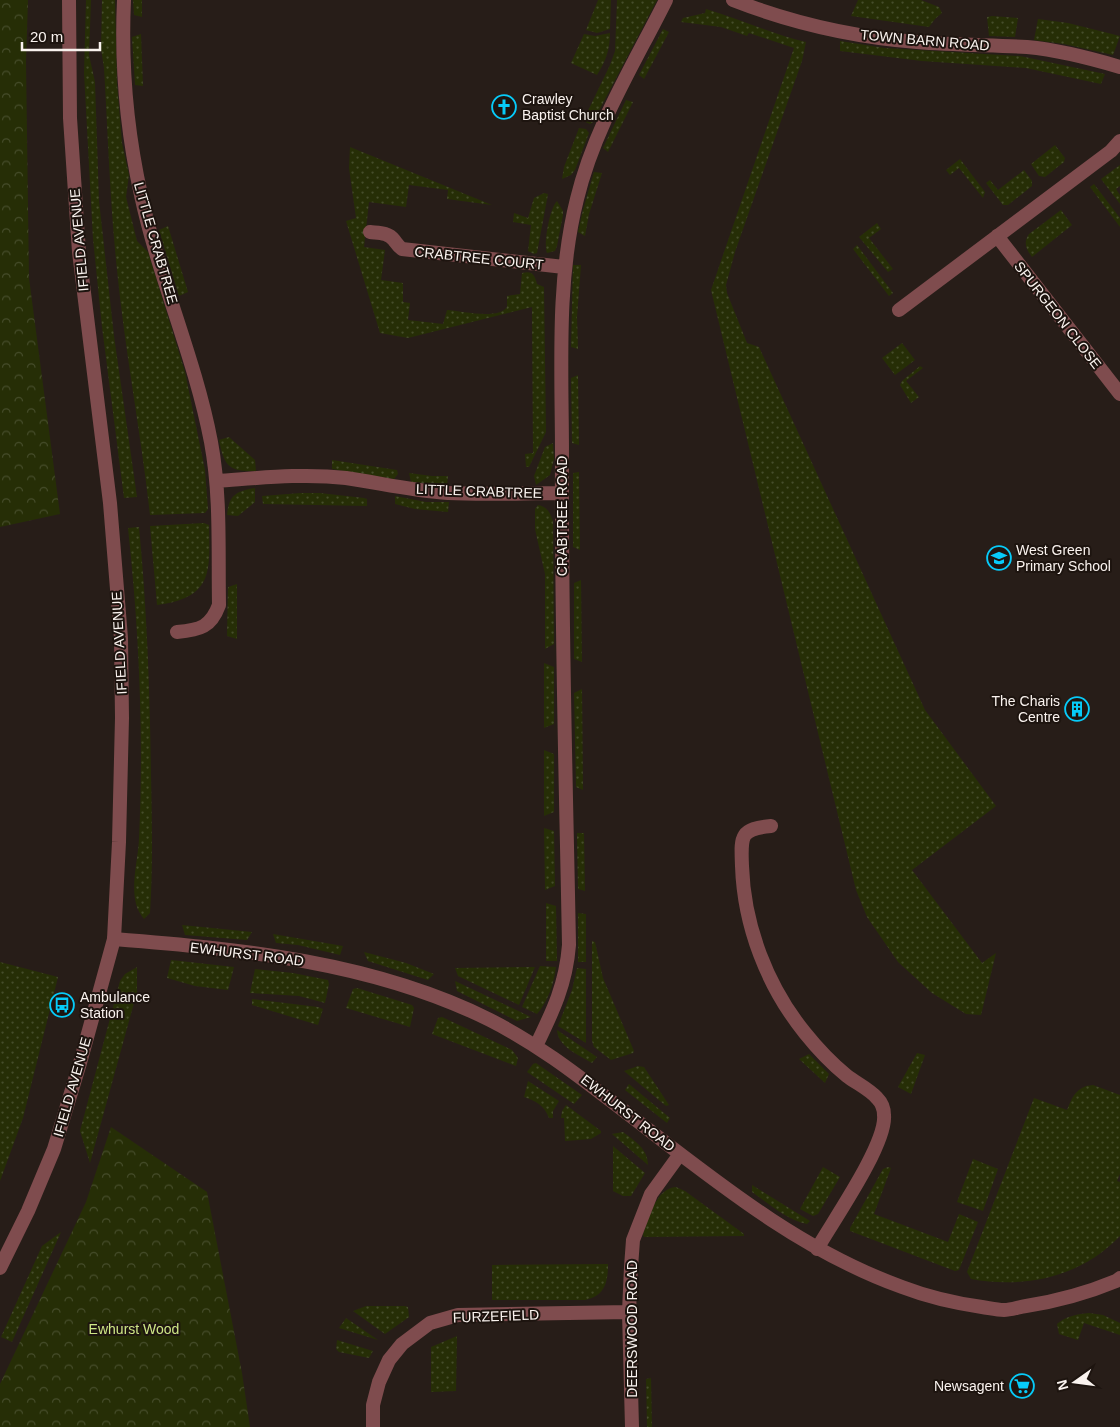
<svg xmlns="http://www.w3.org/2000/svg" width="1120" height="1427" font-family="Helvetica,sans-serif">
<defs>
<pattern id="grass-dots" width="8" height="8" patternUnits="userSpaceOnUse" patternTransform="scale(1.25)"><rect width="8" height="8" fill="#262e06"/><path d="M2 2h.1M6 6h.1" fill="none" stroke="#464d2b" stroke-width="1.8" stroke-linecap="round"/></pattern>
<pattern id="forest-crowns" width="20" height="18" patternUnits="userSpaceOnUse" patternTransform="scale(1.25)"><rect width="20" height="18" fill="#262e06"/><path d="M2 6a3 3 0 1 1 6 0M12 15a3 3 0 1 1 6 0" fill="none" stroke="#464d2b"/></pattern>
</defs>
<rect width="100%" height="100%" fill="#271d18"/>
<path fill="url(#grass-dots)" d="M 86,0 L 91,0 L 89,55 L 95,82 L 99,201 L 114,336 L 137,497 L 124,498 L 102,327 L 93,239 L 84,73 Z
M 102,0 L 115,0 L 117,83 L 122,143 L 129,175 L 126,197 L 137,241 L 148,252 L 185,372 L 205,470 L 208,509 L 205,513 L 150,515 C 141,433 125,352 117,270 C 110,203 108,136 104,68 L 101,49 Z
M 133,0 L 142,0 L 142,17 L 134,15 Z
M 598,0 L 611,0 L 610,29 L 597,33 L 586,30 Z
M 617,0 L 657,0 L 593,122 L 590,124 L 583,121 L 610,65 L 615,51 Z
M 858,0 L 921,0 L 939,7 L 942,13 L 935,19 L 929,27 L 851,16 Z
M 706,9 C 740,19 772,34 806,42 L 802,61 L 735,252 L 726,285 L 727,293 L 747,343 L 759,347 L 925,710 L 996,806 L 912,870 L 982,963 L 996,953 L 981,1015 L 966,1014 L 932,993 L 898,962 L 867,917 L 856,890 L 711,290 L 794,48 L 749,33 L 747,36 L 721,27 L 681,22 L 683,18 L 705,13 Z
M 992,16 L 1018,18 L 1015,37 L 989,36 L 987,17 Z
M 1038,19 L 1068,23 L 1120,36 L 1113,55 L 1064,44 L 1034,40 Z
M 663,29 L 669,32 L 644,79 L 639,75 Z
M 610,33 C 610,49 606,61 597,75 L 571,63 L 584,34 L 595,36 Z
M 141,34 L 143,86 L 135,85 L 132,37 Z
M 840,41 L 885,48 L 1020,56 L 1105,74 L 1101,84 L 1026,68 L 922,61 L 840,51 Z
M 626,100 L 633,102 L 608,152 L 603,148 Z
M 579,128 L 586,129 L 589,133 L 575,170 L 571,175 L 562,179 L 564,167 Z
M 1055,145 L 1065,158 L 1064,162 L 1045,177 L 1039,176 L 1031,164 Z
M 350,147 L 492,205 L 447,199 L 448,190 L 409,185 L 406,207 L 369,202 L 364,247 L 385,250 L 381,280 L 403,283 L 403,302 L 410,303 L 408,320 L 443,324 L 447,310 C 461,311 499,320 507,307 L 507,296 L 520,294 L 522,273 C 532,270 535,275 537,284 L 544,287 L 546,432 L 529,467 L 526,467 L 525,454 L 533,453 L 532,307 L 408,338 L 380,333 L 346,221 L 356,218 L 349,168 Z
M 960,159 L 985,192 L 983,198 L 959,168 L 950,175 L 946,170 Z
M 1120,165 L 1120,186 L 1116,189 L 1120,195 L 1120,204 L 1101,179 Z
M 1024,170 L 1032,181 L 1032,186 L 1008,205 L 1003,205 L 986,183 L 990,180 L 998,190 Z
M 594,172 L 602,173 L 589,214 L 585,236 L 578,232 L 583,210 Z
M 1094,184 L 1120,218 L 1120,227 L 1090,187 Z
M 544,193 L 548,194 L 537,253 L 534,254 L 528,251 L 531,225 L 513,222 L 514,213 L 528,218 L 534,198 Z
M 557,201 L 563,211 L 563,215 L 557,246 L 555,251 L 547,253 C 543,245 550,207 557,201 Z
M 1061,210 L 1072,225 L 1032,257 C 1026,249 1023,243 1029,234 Z
M 877,223 L 881,229 L 869,238 L 893,269 L 888,272 L 859,237 Z
M 168,226 L 188,292 L 179,296 L 159,230 Z
M 857,245 L 893,293 L 889,296 L 853,249 Z
M 573,265 L 581,265 L 577,317 L 578,349 L 571,347 Z
M 902,343 L 915,360 L 895,375 L 882,358 Z
M 920,366 L 923,368 L 906,381 L 919,397 L 911,403 L 900,385 L 902,381 Z
M 578,375 L 579,445 L 572,443 L 571,378 Z
M 229,437 L 255,460 L 256,471 C 229,472 224,466 219,440 Z
M 553,443 L 554,459 L 550,475 L 536,485 L 534,476 L 545,447 Z
M 332,460 L 397,470 L 398,474 L 394,479 L 332,469 Z
M 579,472 L 580,550 L 573,547 L 573,473 Z
M 409,473 L 432,476 L 448,476 L 447,485 L 411,482 Z
M 255,488 L 255,502 L 238,516 L 227,515 C 229,495 236,491 255,488 Z
M 301,493 L 320,493 L 364,498 L 367,499 L 367,506 L 263,504 L 262,496 Z
M 395,496 L 426,502 L 449,502 L 448,512 L 415,509 L 395,504 Z
M 538,505 C 548,507 550,513 553,521 L 554,644 L 545,649 L 545,574 L 535,529 L 535,509 Z
M 204,523 L 209,525 C 210,572 213,598 157,605 L 150,526 Z
M 139,527 C 147,610 150,693 151,776 C 152,822 153,867 150,913 L 144,919 C 126,899 138,864 139,839 C 144,734 139,631 128,528 Z
M 581,580 L 582,662 L 574,659 L 574,583 Z
M 237,584 L 237,639 L 227,636 L 228,587 Z
M 544,663 L 554,667 L 554,724 L 544,728 Z
M 582,689 L 583,790 L 576,787 L 574,693 Z
M 544,750 L 554,754 L 554,812 L 544,816 Z
M 544,828 L 554,831 L 555,886 L 545,890 Z
M 577,833 L 584,833 L 585,891 L 578,889 Z
M 546,903 L 556,906 L 557,961 L 546,961 Z
M 578,913 L 586,914 L 586,962 L 578,962 Z
M 182,925 L 252,932 L 247,940 L 185,935 Z
M 273,934 L 343,946 L 340,955 L 298,945 L 276,943 Z
M 592,941 L 595,942 L 603,978 L 634,1051 L 633,1053 L 611,1060 L 594,1047 L 592,1041 Z
M 364,952 L 406,963 L 434,974 L 428,980 L 368,961 Z
M 171,960 L 234,967 L 228,990 L 195,986 L 167,978 Z
M 0,962 L 58,977 L 23,1118 L 0,1181 Z
M 540,966 L 556,967 C 554,983 548,1002 537,1014 L 522,1007 Z
M 137,967 L 137,992 L 90,1163 L 80,1131 L 120,981 L 125,974 Z
M 535,967 L 519,1005 L 458,976 L 455,968 Z
M 577,968 L 586,969 L 586,1043 L 558,1026 L 572,990 Z
M 255,969 L 293,973 L 328,980 L 329,984 L 325,1003 L 299,996 L 250,993 Z
M 455,981 L 531,1017 L 517,1021 L 457,991 Z
M 357,988 L 412,1005 L 414,1008 L 410,1027 L 346,1008 L 353,989 Z
M 252,999 L 318,1007 L 323,1009 L 318,1025 L 252,1005 Z
M 442,1017 L 512,1050 L 518,1058 L 516,1066 L 432,1034 L 438,1018 Z
M 557,1030 L 597,1057 L 592,1063 C 579,1055 558,1047 557,1030 Z
M 917,1053 L 925,1055 L 911,1094 L 898,1087 Z
M 809,1054 L 829,1074 L 825,1083 L 799,1059 Z
M 536,1063 L 582,1095 L 574,1104 L 527,1072 L 533,1064 Z
M 638,1066 L 644,1067 L 669,1105 L 666,1106 L 624,1071 Z
M 528,1081 L 559,1101 L 553,1111 L 553,1118 L 549,1118 C 544,1105 536,1101 524,1097 Z
M 629,1084 L 670,1118 L 667,1123 L 625,1090 Z
M 1086,1086 L 1093,1085 L 1120,1095 L 1120,1174 L 1117,1181 L 1120,1182 L 1120,1236 C 1081,1277 1025,1289 971,1279 L 967,1272 L 1034,1098 L 1067,1110 C 1072,1098 1074,1091 1086,1086 Z
M 566,1105 L 601,1131 L 601,1133 L 591,1139 L 565,1141 L 564,1118 L 561,1118 L 562,1111 Z
M 623,1132 C 635,1141 648,1149 648,1165 L 612,1134 Z
M 613,1146 L 645,1173 L 631,1196 L 623,1196 L 613,1191 Z
M 973,1159 L 998,1169 L 983,1211 L 957,1202 Z
M 823,1167 L 840,1177 L 818,1214 L 813,1216 L 800,1209 Z
M 888,1167 L 891,1168 L 874,1214 L 948,1242 L 959,1214 L 978,1222 L 959,1270 L 955,1271 L 850,1231 L 850,1228 L 883,1169 Z
M 752,1185 L 810,1221 L 807,1224 C 787,1220 768,1203 752,1192 Z
M 676,1187 L 685,1191 L 744,1234 L 744,1236 L 644,1237 L 643,1235 C 648,1219 656,1188 676,1187 Z
M 61,1232 L 12,1342 L 1,1337 L 42,1246 Z
M 608,1264 C 608,1282 605,1296 585,1300 L 492,1300 L 492,1265 Z
M 366,1306 L 405,1306 L 408,1307 L 409,1317 L 385,1334 L 353,1311 Z
M 1089,1313 L 1103,1315 L 1120,1323 L 1120,1335 L 1084,1323 L 1078,1340 L 1059,1334 L 1057,1324 C 1066,1316 1078,1314 1089,1313 Z
M 346,1318 L 378,1340 L 339,1328 Z
M 457,1336 L 456,1391 L 431,1392 L 431,1347 Z
M 337,1340 L 373,1351 L 369,1358 L 339,1352 L 336,1349 Z
M 651,1378 L 652,1427 L 647,1427 L 646,1379 Z"/>
<path fill="url(#forest-crowns)" d="M 0,0 L 28,0 L 26,62 L 29,278 L 60,514 L 0,527 Z
M 111,1127 L 207,1192 L 242,1373 L 250,1427 L 0,1427 L 0,1384 L 86,1202 Z"/>
<g fill="none" stroke-linecap="round" stroke-linejoin="round">
<path stroke="#7f4c4e" stroke-width="14" d="M 124,0 C 121,65 127,132 141,195 C 159,279 195,358 211,442 C 221,496 218,550 219,605 C 211,627 200,630 177,632
M 733,0 C 792,23 854,37 917,42 C 954,45 991,45 1027,47 C 1059,50 1090,58 1120,67
M 370,232 C 378,233 388,232 394,240 C 397,244 398,246 402,249 L 564,267
M 997,236 L 1120,394
M 899,310 L 1111,151 L 1120,141
M 217,481 C 260,478 303,473 346,478 C 380,483 413,491 448,493 C 486,495 524,493 562,493
M 771,826 C 739,829 741,837 742,866 C 744,926 767,986 805,1033 C 817,1048 831,1063 847,1076 C 856,1083 869,1089 877,1098 C 882,1103 884,1109 884,1115 C 887,1144 833,1221 817,1249
M 114,939 C 241,949 374,962 490,1020 C 545,1048 587,1083 636,1120 C 719,1184 802,1251 902,1287 C 928,1297 954,1303 982,1307 C 989,1308 997,1310 1004,1310 C 1011,1310 1019,1307 1026,1306 C 1058,1301 1087,1293 1116,1281 L 1120,1278
M 536,1046 C 553,1011 566,984 569,945 C 566,782 561,618 562,455 C 562,370 556,282 577,199 C 594,128 634,64 666,0
M 373,1427 L 373,1405 L 379,1382 L 389,1360 L 402,1344 L 430,1323 L 458,1315 L 629,1312
M 632,1427 L 629,1312 L 631,1267 L 633,1240 L 651,1194 L 680,1154"/>
<path stroke="#7f4c4e" stroke-width="14" d="M 0,1268 L 28,1211 L 54,1149 L 80,1063 L 114,939 L 119,842 L 122,718 L 121,638 L 110,503 L 79,252 L 70,118 L 69,0"/>
</g>
<defs>
<g id="church-ring" transform="scale(1.25)"><circle r="9.5" fill="#1d140f" stroke="#07cbf9" stroke-width="1.5"/><path d="M-1.2-6h2.4v3.5h3.3v2.4h-3.3V6h-2.4V-.1h-3.3v-2.4h3.3Z" fill="#07cbf9"/></g>
<g id="school-ring" transform="scale(1.25)"><circle r="9.5" fill="#1d140f" stroke="#07cbf9" stroke-width="1.5"/><path d="M0-5L7-2L0 1L-7-2ZM-4 1L0 2.5L4 1V4Q0 6-4 4Z" fill="#07cbf9"/></g>
<g id="building-ring" transform="scale(1.25)"><circle r="9.5" fill="#1d140f" stroke="#07cbf9" stroke-width="1.5"/><path d="M-4-6H4V6H1V3H-1V6H-4ZM-2.5-4.3h1.7v1.8h-1.7ZM.8-4.3h1.7v1.8H.8ZM-2.5-1h1.7V.8h-1.7ZM.8-1h1.7V.8H.8Z" fill="#07cbf9"/></g>
<g id="bus-ring" transform="scale(1.25)"><circle r="9.5" fill="#1d140f" stroke="#07cbf9" stroke-width="1.5"/><path d="M-5-6H5V4H4V6H2V4H-2V6H-4V4H-5ZM-3.5-4V0h7V-4ZM-3.5 1.2v1.5H-2V1.2ZM2 1.2v1.5H3.5V1.2Z" fill="#07cbf9"/></g>
<g id="supermarket-ring" transform="scale(1.25)"><circle r="9.5" fill="#1d140f" stroke="#07cbf9" stroke-width="1.5"/><path d="M-6-5.5h2.5l.6 2H6L4.5 2H-2.5L-4.4-4H-6ZM-1.5 3.2a1.3 1.3 0 1 0 .1 0ZM3 3.2a1.3 1.3 0 1 0 .1 0Z" fill="#07cbf9"/></g>
</defs>
<g fill-rule="evenodd">
<use href="#church-ring" x="504" y="107"/>
<use href="#school-ring" x="999" y="558"/>
<use href="#building-ring" x="1077" y="709"/>
<use href="#bus-ring" x="62" y="1005"/>
<use href="#supermarket-ring" x="1022" y="1386"/>
</g>
<g text-anchor="middle" stroke-width="4" stroke-linejoin="round" paint-order="stroke">
<g font-size="14" fill="#faf3ef" stroke="#1d140f">
<text transform="translate(925 40) rotate(5)" y="5">TOWN BARN ROAD</text>
<text transform="translate(79 240) rotate(-95)" y="5">IFIELD AVENUE</text>
<text transform="translate(156 243) rotate(74)" y="5">LITTLE CRABTREE</text>
<text transform="translate(479 258) rotate(6)" y="5">CRABTREE COURT</text>
<text transform="translate(1058 315) rotate(52)" y="5">SPURGEON CLOSE</text>
<text transform="translate(479 491) rotate(2)" y="5">LITTLE CRABTREE</text>
<text transform="translate(562 516) rotate(-90)" y="5">CRABTREE ROAD</text>
<text transform="translate(119 643) rotate(-93)" y="5">IFIELD AVENUE</text>
<text transform="translate(247 954) rotate(7)" y="5">EWHURST ROAD</text>
<text transform="translate(72 1087) rotate(-74)" y="5">IFIELD AVENUE</text>
<text transform="translate(628 1113) rotate(38)" y="5">EWHURST ROAD</text>
<text transform="translate(496 1316) rotate(-2)" y="5">FURZEFIELD</text>
<text transform="translate(632 1329) rotate(-90)" y="5">DEERSWOOD ROAD</text>
</g>
<g font-size="14" fill="#faf3ef" stroke="#1d140f" text-anchor="start">
<text x="522" y="104">Crawley<tspan x="522" dy="16">Baptist Church</tspan></text>
<text x="1016" y="555">West Green<tspan x="1016" dy="16">Primary School</tspan></text>
<text x="1060" y="706" text-anchor="end">The Charis<tspan x="1060" dy="16">Centre</tspan></text>
<text x="80" y="1002">Ambulance<tspan x="80" dy="16">Station</tspan></text>
<text x="1004" y="1391" text-anchor="end">Newsagent</text>
</g>
<g font-size="14" fill="#cee686" stroke="#1d140f">
<text x="134" y="1334">Ewhurst Wood</text>
</g>
</g>
<g transform="translate(1075 1382) rotate(256)" stroke="#1d140f" stroke-width="4" paint-order="stroke">
<path d="M0-4L9 19L0 12L-9 19Z" fill="#faf3ef"/>
<text y="-8" font-size="14" font-weight="bold" text-anchor="middle" fill="#faf3ef">N</text>
</g>
<path d="M22 42v8h78v-8" fill="none" stroke="#faf3ef" stroke-width="2.5"/>
<text x="30" y="42" font-size="15" fill="#faf3ef" stroke="#1d140f" stroke-width="4" paint-order="stroke">20 m</text>
</svg>
